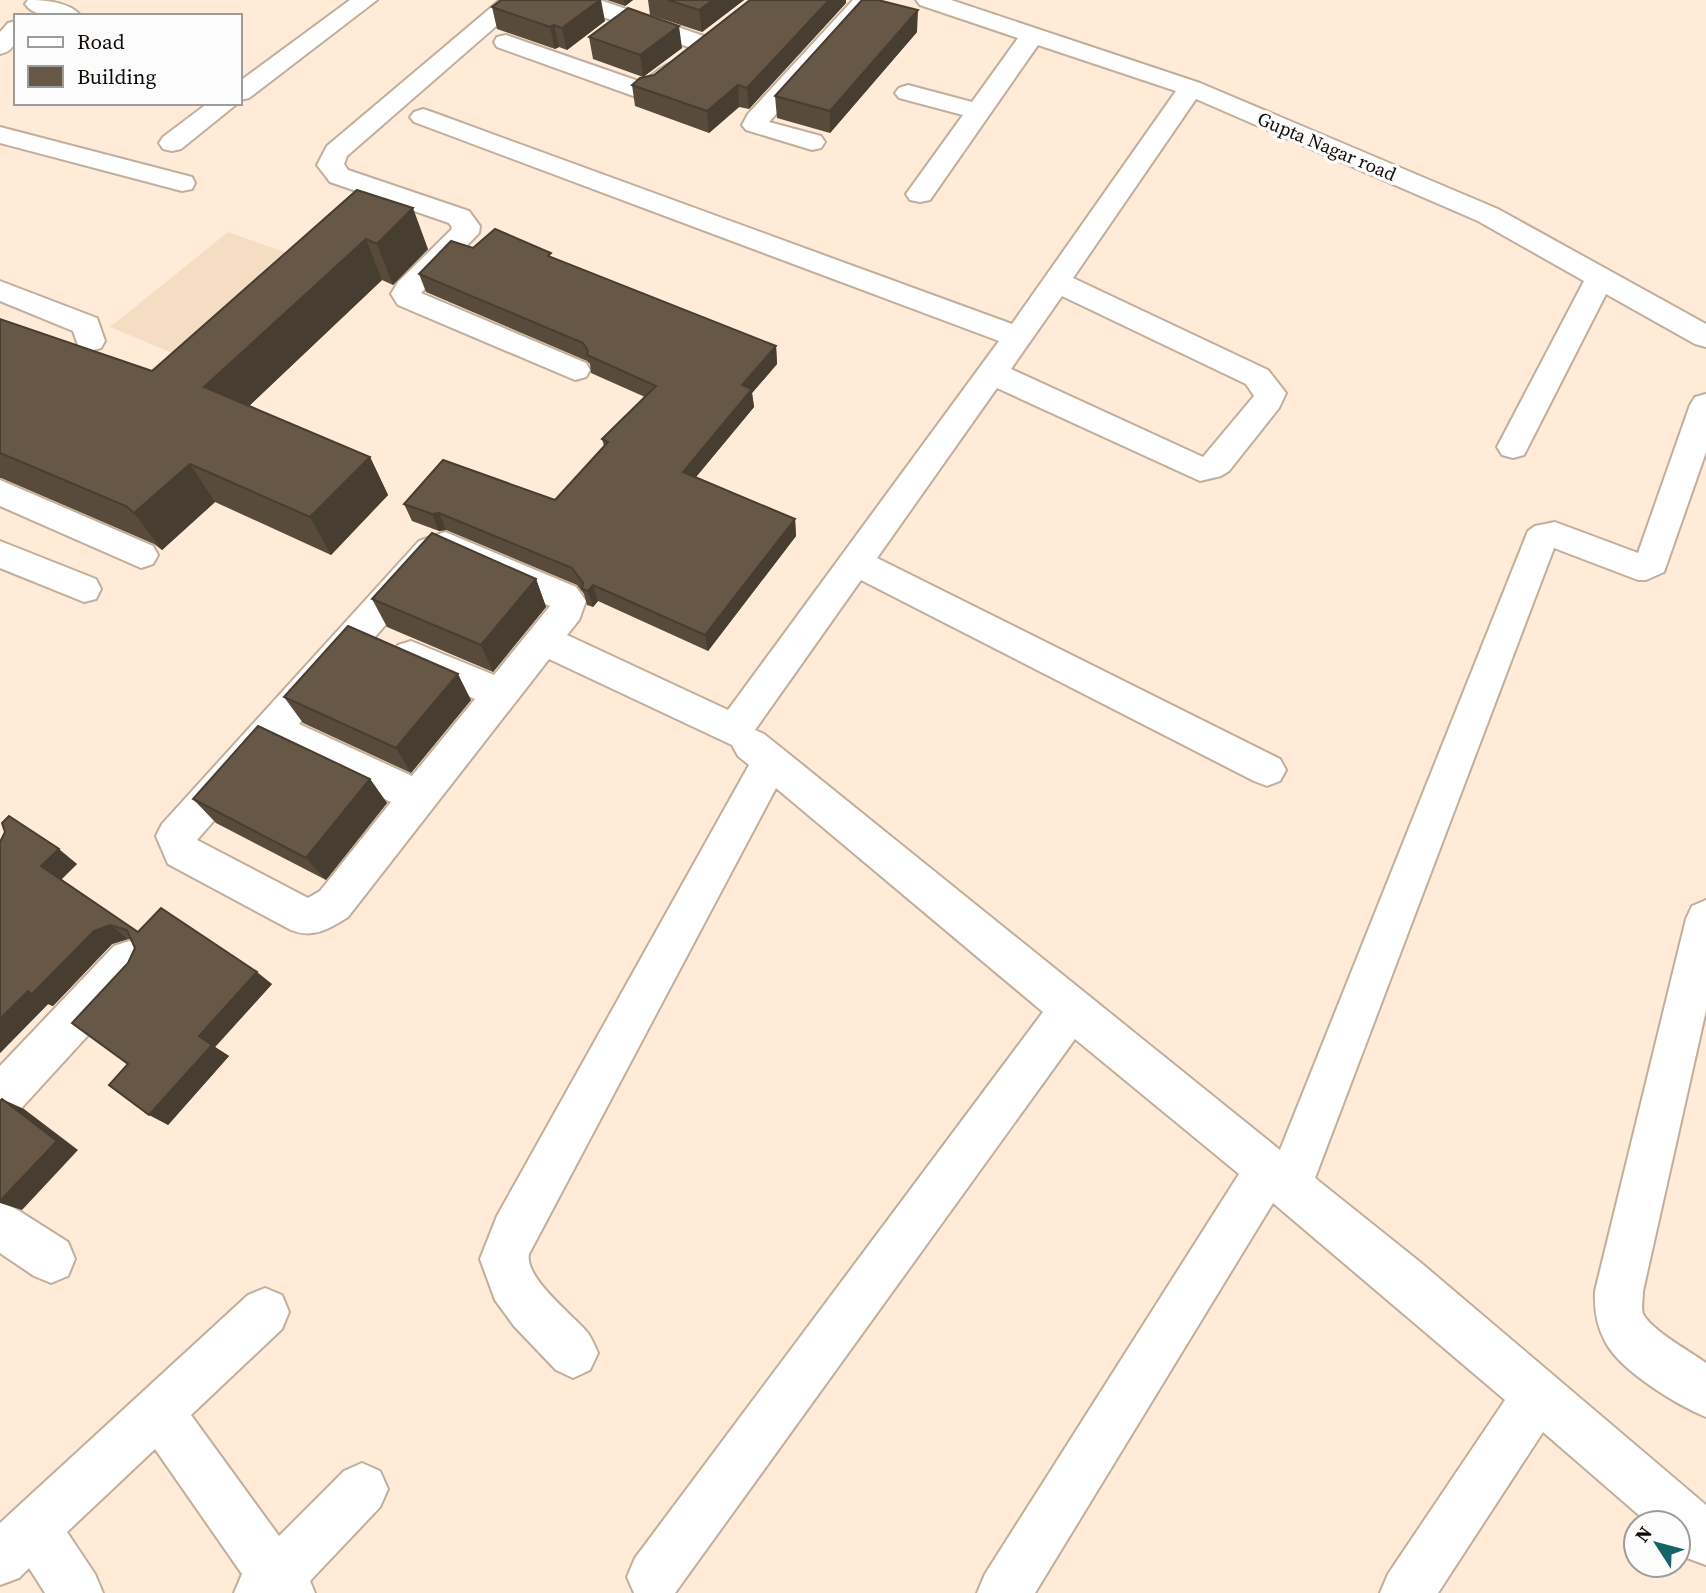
<svg xmlns="http://www.w3.org/2000/svg" width="1706" height="1593" font-family="'Source Serif 4',serif">
<rect width="100%" height="100%" fill="#ffebd8"/>
<path fill="#f5ddc4" d="M 228,232 L 307,260 L 201,365 L 110,327 Z"/>
<g fill="none" stroke-linecap="round" stroke-linejoin="round">
<g stroke="#c1ae9b" stroke-width="4">
<path id="minor" d="M 28,0 C 45,0 70,2 81,16 C 64,16 36,20 25,4 Z
M 350,0 L 377,0 L 249,98 L 240,100 L 240,81 Z
M 500,0 L 526,0 L 347,156 L 344,164 L 348,170 L 469,211 L 480,226 L 479,233 L 421,293 L 586,363 L 590,370 L 586,377 L 575,380 L 398,305 L 391,294 L 398,282 L 451,230 L 452,227 L 449,223 L 330,182 L 317,165 L 327,146 Z
M 565,0 L 600,0 L 715,40 L 718,45 L 715,50 L 706,52 L 697,50 L 569,5 Z
M 853,0 L 878,0 L 769,122 L 821,136 L 825,142 L 821,148 L 812,150 L 746,130 L 742,125 L 748,114 Z
M 916,0 L 951,0 L 1200,83 L 1498,209 L 1706,324 L 1706,347 L 1695,344 L 1606,294 L 1524,455 L 1513,458 L 1502,455 L 1497,447 L 1584,281 L 1478,221 L 1196,99 L 1073,278 L 1268,370 L 1286,393 L 1279,408 L 1229,471 L 1221,476 L 1200,481 L 997,388 L 877,558 L 1280,759 L 1286,770 L 1280,781 L 1267,786 L 1254,781 L 861,580 L 755,730 L 764,734 L 784,750 L 1280,1150 L 1528,531 L 1535,526 L 1555,522 L 1638,553 L 1690,405 L 1695,397 L 1706,394 L 1706,452 L 1664,572 L 1646,580 L 1638,580 L 1554,548 L 1315,1178 L 1420,1262 L 1706,1505 L 1706,1565 L 1687,1558 L 1678,1549 L 1678,1523 L 1648,1523 L 1543,1432 L 1438,1593 L 1380,1593 L 1388,1574 L 1505,1400 L 1273,1203 L 1035,1593 L 977,1593 L 985,1574 L 1239,1174 L 1075,1039 L 675,1593 L 634,1593 L 627,1577 L 635,1558 L 1043,1012 L 776,788 L 529,1254 C 524,1278 573,1315 588,1333 C 592,1339 595,1346 598,1353 L 590,1370 L 573,1378 L 556,1370 L 514,1326 L 495,1300 L 480,1259 L 497,1216 L 749,765 L 738,756 L 732,745 L 549,659 L 348,917 C 329,929 313,939 291,930 L 168,864 L 156,836 L 162,824 L 419,541 L 445,532 L 576,587 L 586,601 L 579,620 L 567,635 L 728,710 L 999,341 L 414,122 L 410,117 L 414,112 L 423,109 L 432,112 L 1012,324 L 1176,91 L 1038,45 L 930,200 L 920,202 L 910,200 L 906,194 L 963,115 L 899,98 L 895,93 L 899,88 L 908,85 L 972,102 L 1018,38 L 920,5 ZM 1062,296 L 1246,384 L 1254,396 L 1203,457 L 1011,369 ZM 443,559 L 550,606 L 494,675 L 411,641 L 398,645 L 393,655 L 398,665 L 475,699 L 412,776 L 299,724 ZM 277,748 L 391,802 L 320,891 L 308,898 L 197,840 Z
M 16,21 C 16,37 18,50 0,54 L 0,32 L 8,23 Z
M 506,35 L 641,82 C 657,74 666,58 686,63 L 689,68 L 661,92 L 639,98 L 497,47 L 494,42 L 497,37 Z
M 208,103 L 238,103 L 181,149 L 172,151 L 163,149 L 159,143 L 163,137 Z
M 0,127 L 192,177 L 195,183 L 192,189 L 182,191 L 0,143 Z
M 0,281 L 97,318 L 105,341 L 101,348 L 90,351 L 79,348 L 73,331 L 0,301 Z
M 0,480 L 153,546 L 158,555 L 153,564 L 141,568 L 0,506 Z
M 0,541 L 96,579 L 101,589 L 96,599 L 84,602 L 0,568 Z
M 1706,900 L 1706,1010 L 1643,1291 C 1643,1298 1641,1308 1643,1314 C 1651,1330 1691,1352 1706,1363 L 1706,1417 C 1677,1405 1621,1371 1606,1343 C 1597,1327 1594,1310 1595,1291 L 1686,919 L 1692,906 Z
M 129,941 L 144,946 L 150,960 L 144,974 L 16,1114 L 0,1120 L 0,1066 L 114,946 Z
M 0,1202 L 16,1209 L 68,1242 L 75,1259 L 68,1276 L 51,1283 L 34,1276 L 0,1253 Z
M 265,1288 L 282,1295 L 289,1312 L 282,1329 L 191,1415 L 279,1536 L 344,1471 L 362,1463 L 380,1471 L 388,1489 L 380,1507 L 310,1581 L 315,1593 L 234,1593 L 242,1574 L 155,1449 L 67,1532 L 95,1574 L 103,1593 L 45,1593 L 29,1568 L 19,1578 L 0,1585 L 0,1523 L 248,1295 Z"/>
</g>
<use href="#minor" fill="#fff" fill-rule="evenodd"/>
</g>
<path fill="#594b3c" d="M 607,0 L 633,0 L 625,6 Z
M 648,0 L 744,0 L 702,32 L 650,15 Z
M 846,3 L 749,109 L 739,107 L 709,133 L 635,106 L 632,85 L 654,75 Z
M 492,7 L 605,21 L 567,50 L 559,47 L 555,49 L 497,29 Z
M 917,32 L 830,133 L 777,118 L 775,96 Z
M 589,37 L 682,48 L 643,77 L 593,59 Z
M 357,190 L 428,249 L 393,285 L 382,280 L 249,406 L 370,457 L 388,495 L 331,555 L 215,502 L 162,550 L 154,544 L 1,478 L 0,478 L 0,319 L 152,371 Z
M 473,248 L 552,257 L 776,346 L 777,364 L 752,393 L 754,407 L 696,477 L 795,519 L 796,536 L 708,651 L 598,601 L 593,607 L 587,605 L 584,594 L 577,585 L 446,530 L 439,531 L 412,521 L 404,504 L 555,500 L 604,446 L 602,439 L 645,397 L 591,373 L 590,364 L 587,361 L 426,292 L 419,274 Z
M 536,579 L 546,607 L 493,672 L 387,627 L 372,599 Z
M 284,697 L 471,700 L 411,773 L 303,723 Z
M 370,779 L 387,803 L 326,880 L 216,823 L 193,799 Z
M 0,842 L 77,864 L 61,879 L 138,932 L 272,984 L 215,1047 L 229,1056 L 168,1125 L 128,1064 L 128,963 L 135,948 L 131,939 L 128,939 L 112,944 L 53,1006 L 48,1004 L 0,1053 Z"/>
<path fill="#483d31" d="M 600,0 L 601,0 L 605,21 L 567,50 L 562,28 Z
M 624,0 L 633,0 L 625,6 Z
M 713,0 L 744,0 L 702,32 L 699,10 Z
M 829,0 L 846,0 L 846,3 L 749,109 L 747,88 Z
M 918,10 L 917,32 L 830,133 L 830,111 Z
M 554,25 L 559,47 L 555,49 L 550,27 Z
M 679,26 L 682,48 L 643,77 L 640,55 Z
M 738,85 L 739,107 L 709,133 L 707,111 Z
M 413,208 L 428,249 L 393,285 L 377,244 Z
M 366,239 L 382,280 L 228,426 L 204,387 Z
M 776,346 L 777,364 L 752,393 L 754,407 L 686,489 L 683,472 L 742,385 Z
M 370,457 L 388,495 L 331,555 L 310,517 Z
M 190,464 L 215,502 L 162,550 L 134,513 Z
M 439,513 L 446,530 L 439,531 L 432,514 Z
M 795,519 L 796,536 L 708,651 L 705,635 Z
M 536,579 L 546,607 L 493,672 L 481,645 Z
M 593,585 L 598,601 L 593,607 L 588,591 Z
M 458,674 L 471,700 L 411,773 L 396,748 Z
M 370,779 L 387,803 L 326,880 L 306,858 Z
M 59,849 L 77,864 L 61,880 L 41,866 Z
M 110,925 L 128,939 L 112,944 L 53,1006 L 48,1004 L 0,1053 L 0,1019 L 28,991 L 94,931 Z
M 257,972 L 272,984 L 215,1047 L 229,1056 L 168,1125 L 149,1115 L 199,1036 Z
M 2,1099 L 24,1109 L 78,1150 L 22,1210 L 0,1203 Z"/>
<path fill="#675746" stroke="#483d31" stroke-width="2" d="M 501,0 L 600,0 L 562,28 L 554,25 L 550,27 L 492,7 Z
M 668,0 L 713,0 L 699,10 Z
M 750,0 L 829,0 L 747,88 L 738,85 L 707,111 L 632,85 L 640,78 L 654,75 Z
M 862,0 L 878,0 L 918,10 L 830,111 L 775,96 Z
M 628,8 L 679,26 L 640,55 L 589,37 Z
M 357,190 L 413,208 L 377,244 L 366,239 L 204,387 L 370,457 L 310,517 L 190,464 L 134,513 L 126,506 L 0,453 L 0,319 L 152,371 Z
M 495,229 L 551,253 L 548,256 L 776,346 L 742,385 L 752,389 L 683,472 L 795,519 L 705,635 L 593,585 L 588,591 L 582,589 L 583,583 L 572,568 L 439,513 L 432,514 L 404,504 L 443,460 L 555,500 L 608,442 L 602,439 L 656,386 L 587,355 L 588,351 L 583,343 L 419,274 L 451,241 L 473,248 Z
M 432,533 L 536,579 L 481,645 L 372,599 Z
M 348,626 L 458,674 L 396,748 L 284,697 Z
M 258,726 L 370,779 L 306,858 L 193,799 Z
M 9,816 L 59,849 L 41,866 L 138,932 L 161,908 L 257,972 L 199,1036 L 212,1045 L 149,1115 L 109,1085 L 128,1064 L 72,1023 L 128,963 L 135,948 L 127,930 L 110,925 L 94,931 L 32,994 L 28,991 L 0,1019 L 0,842 L 5,832 L 2,823 Z
M 2,1099 L 57,1141 L 0,1201 L 0,1101 Z"/>
<g text-anchor="middle" stroke-width="7" stroke-linejoin="round" paint-order="stroke">
<g font-size="19" fill="#110b05" stroke="#fcfcfc">
<text transform="translate(1327 146) rotate(23)" y="7">Gupta Nagar road</text>
</g>
</g>
<rect x="14" y="14" width="228" height="91" fill="#fcfcfc" stroke="#9e9c99" stroke-width="2"/>
<rect x="28" y="37" width="35" height="10" fill="#ffffff" stroke="#9e9c99" stroke-width="2"/>
<text x="77" y="49" font-size="21" fill="#110b05">Road</text>
<rect x="28" y="66" width="35" height="21" fill="#675746" stroke="#9e9c99" stroke-width="2"/>
<text x="77" y="84" font-size="21" fill="#110b05">Building</text>
<g transform="translate(1657 1544) rotate(306)"><circle r="33" fill="#fcfcfc" stroke="#9e9c99" stroke-width="2"/>
<path d="M0-5L12 26L0 18L-12 26Z" fill="#156469"/>
<text y="-10" font-size="19" font-weight="bold" text-anchor="middle" fill="#110b05">N</text>
</g>
</svg>
